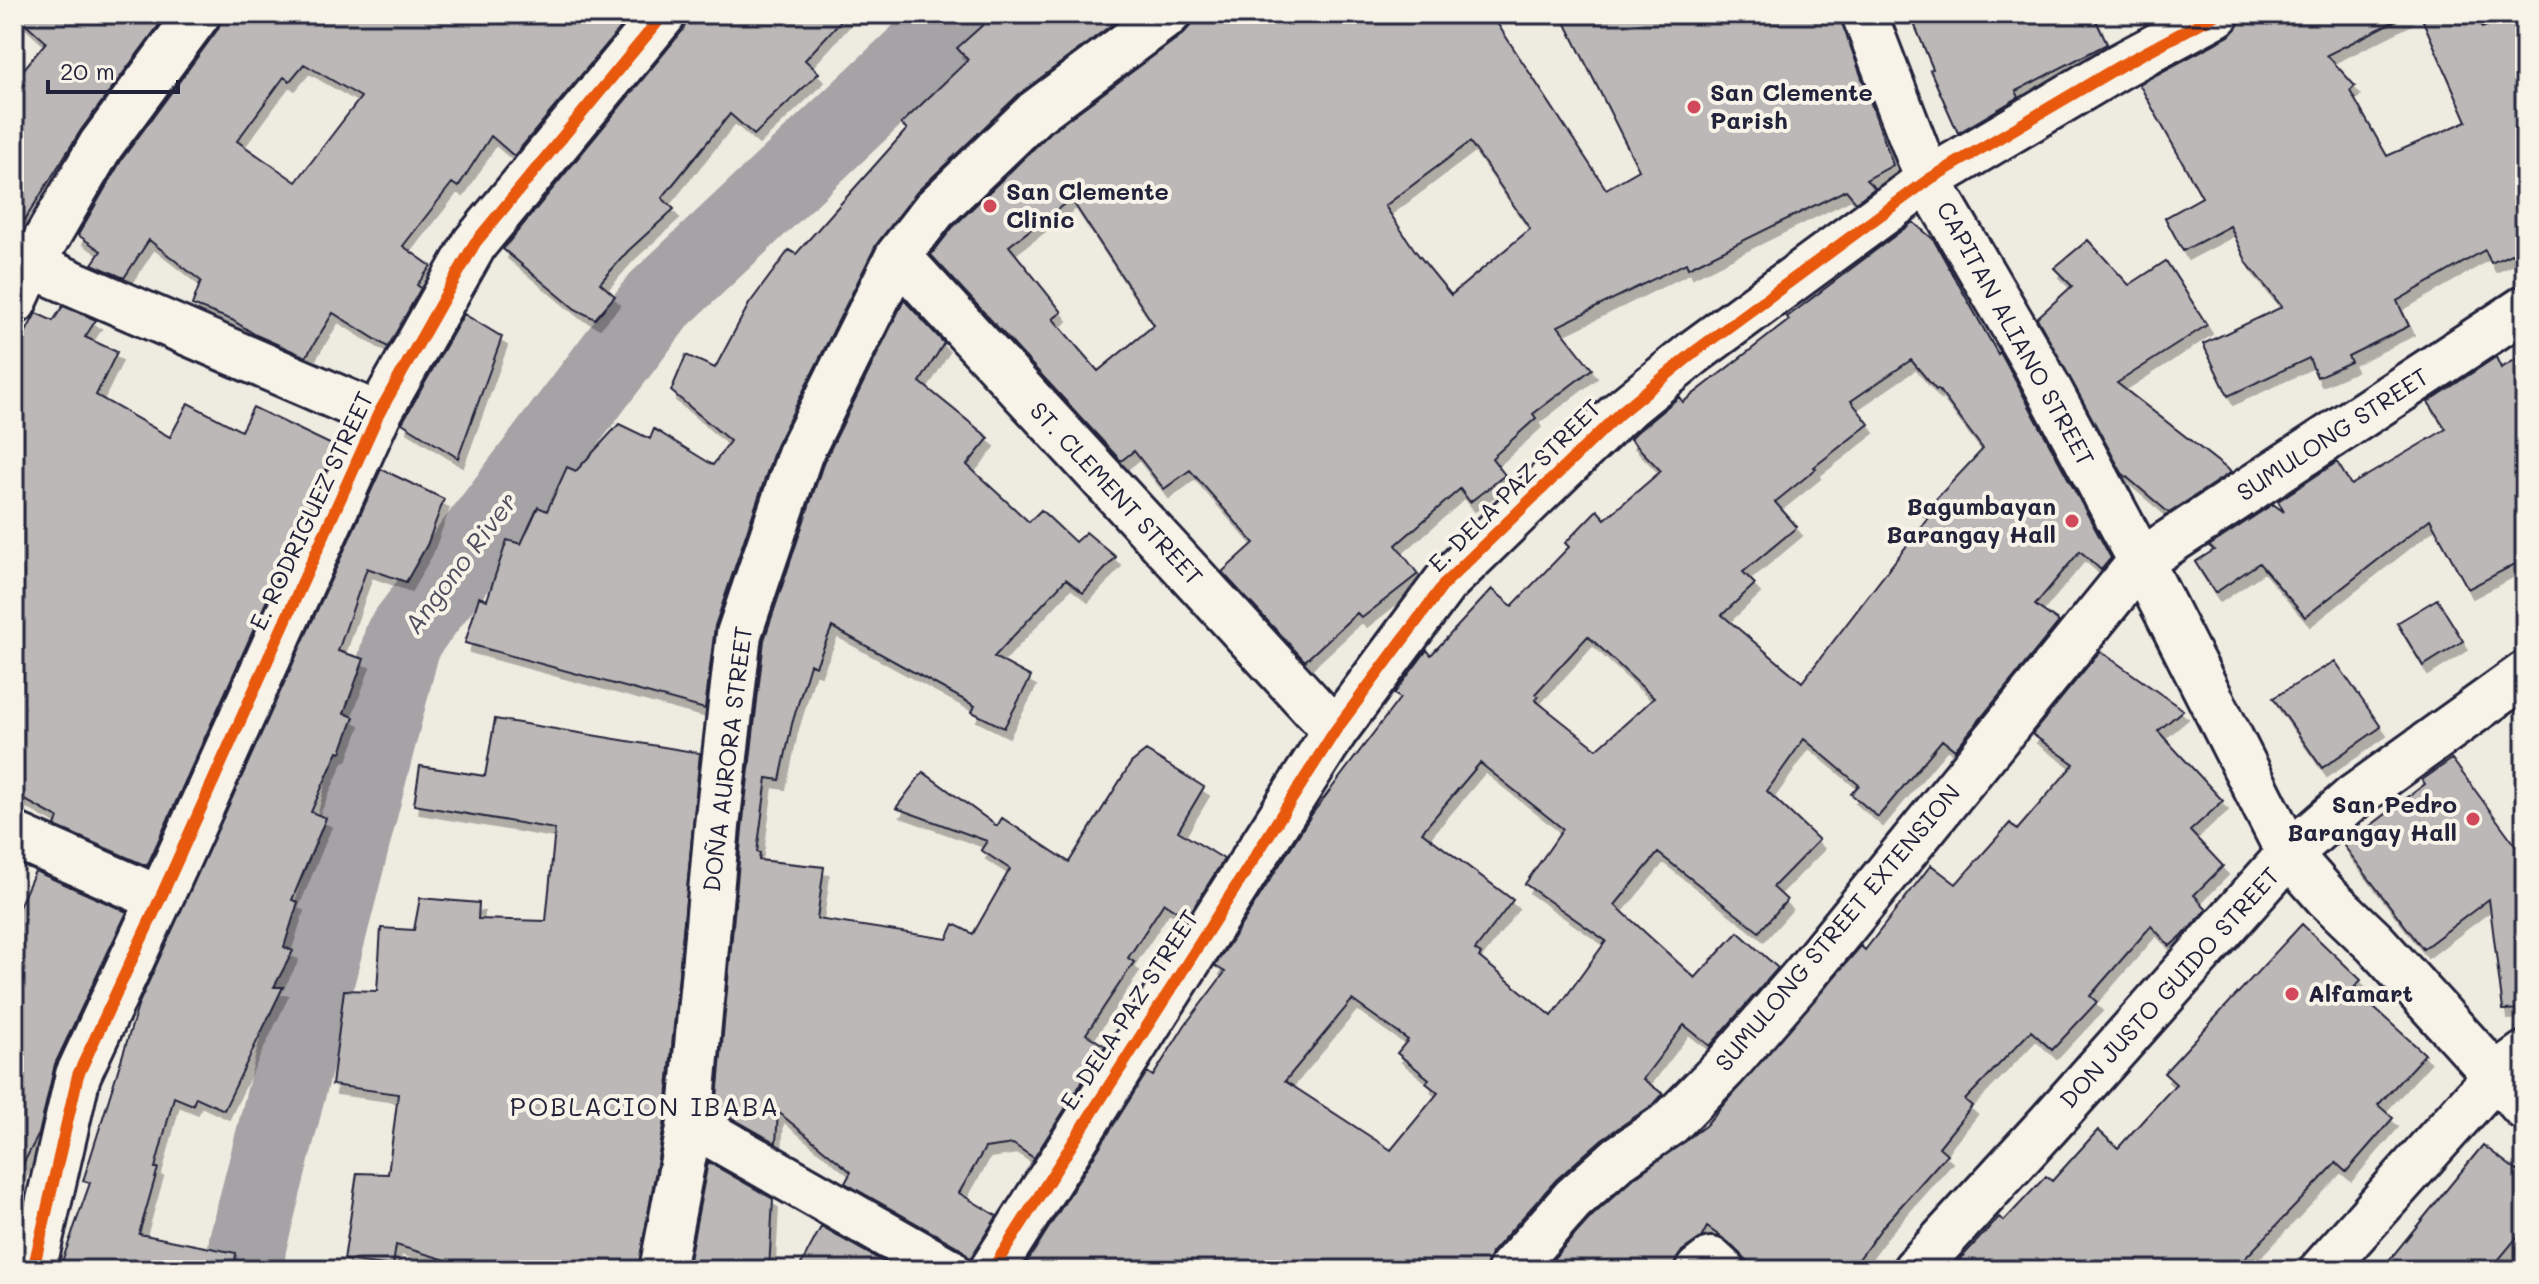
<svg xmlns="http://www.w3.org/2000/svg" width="2539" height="1284" font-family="Mali,sans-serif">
<defs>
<filter id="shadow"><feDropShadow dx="5" dy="9" stdDeviation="0" flood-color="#0004"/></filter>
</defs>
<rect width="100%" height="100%" fill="#eeebe1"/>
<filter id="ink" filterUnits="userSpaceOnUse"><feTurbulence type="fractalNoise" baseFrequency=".0125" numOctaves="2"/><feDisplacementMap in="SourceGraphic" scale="16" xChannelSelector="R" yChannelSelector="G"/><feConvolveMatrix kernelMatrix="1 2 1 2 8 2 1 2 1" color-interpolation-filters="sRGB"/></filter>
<g filter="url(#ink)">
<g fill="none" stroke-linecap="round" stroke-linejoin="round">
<path stroke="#a6a3a6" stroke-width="78" d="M 244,1270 L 248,1242 L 403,638 L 658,301 L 962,14"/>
</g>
<path fill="#bbb8b7" stroke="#22223b" stroke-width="2" fill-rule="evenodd" filter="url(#shadow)" d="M 15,14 L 167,14 L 81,130 L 14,237 L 14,81 L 46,42 Z
M 223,14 L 632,14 L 514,156 L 491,136 L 458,187 L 452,183 L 403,246 L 431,266 L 417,285 L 421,288 L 388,347 L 333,313 L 306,357 L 256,335 L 232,320 L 192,305 L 201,281 L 149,240 L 124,278 L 92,264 L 101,251 L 78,235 L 122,159 L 218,29 ZM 304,64 L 361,97 L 296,182 L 237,141 L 284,77 L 290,81 Z
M 688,14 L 847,14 L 805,60 L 819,73 L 754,135 L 730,114 L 662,198 L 674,209 L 628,251 L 600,283 L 615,296 L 595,319 L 575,309 L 503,249 L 683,30 Z
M 995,14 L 1126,14 L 1018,95 L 917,192 L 876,245 L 776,446 L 715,626 L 705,709 L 465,643 L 479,597 L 487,600 L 507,540 L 521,544 L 538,507 L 547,511 L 567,467 L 576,471 L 619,424 L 650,439 L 654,429 L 713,465 L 730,441 L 671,391 L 686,355 L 715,368 L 749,304 L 789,250 L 796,254 L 907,129 L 901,124 L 968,60 L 957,48 Z
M 1192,14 L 1491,14 L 1606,189 L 1639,170 L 1561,14 L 1839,14 L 1893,165 L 1866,180 L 1875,188 L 1856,202 L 1846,190 L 1688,268 L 1686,263 L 1558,326 L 1592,369 L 1533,414 L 1536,418 L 1492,458 L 1505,475 L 1470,502 L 1460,489 L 1396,545 L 1418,574 L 1362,618 L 1357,613 L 1305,661 L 1222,572 L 1254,543 L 1190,470 L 1164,489 L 1134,451 L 1121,461 L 931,255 L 953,227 L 1051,132 L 1183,34 L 1191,25 ZM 1470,142 L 1530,229 L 1451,295 L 1416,252 L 1385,206 ZM 1071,199 L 1154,325 L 1098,371 L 1053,319 L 1062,312 L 1009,246 Z
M 1910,14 L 2093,14 L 2107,44 L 2016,91 L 2019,97 L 1958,133 L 1930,70 L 1933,69 Z
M 2256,14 L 2409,14 L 2327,55 L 2355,86 L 2350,91 L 2387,156 L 2467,121 L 2420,14 L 2476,14 L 2482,28 L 2514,14 L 2525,14 L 2525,248 L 2491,263 L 2485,250 L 2397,301 L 2409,326 L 2348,356 L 2351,362 L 2317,377 L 2309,358 L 2228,396 L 2203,344 L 2282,307 L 2247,263 L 2230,226 L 2183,251 L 2165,218 L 2202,197 L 2139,84 L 2229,36 L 2240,22 Z
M 1913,222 L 1933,239 L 1998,354 L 2000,352 L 2111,558 L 2101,570 L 2080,551 L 2035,605 L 2059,622 L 1955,750 L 1942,740 L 1878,817 L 1851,794 L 1859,785 L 1804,739 L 1767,791 L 1819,840 L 1773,887 L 1787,900 L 1759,932 L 1658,853 L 1615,905 L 1695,978 L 1738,932 L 1778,968 L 1710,1046 L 1684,1025 L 1643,1079 L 1663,1094 L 1654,1104 L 1602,1139 L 1556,1180 L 1491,1253 L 1486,1270 L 1022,1270 L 1147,1072 L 1153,1076 L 1185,1025 L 1225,972 L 1215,966 L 1312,814 L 1400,698 L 1394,694 L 1427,650 L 1431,655 L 1492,589 L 1512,606 L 1569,547 L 1565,543 L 1597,510 L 1605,519 L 1661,471 L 1630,439 L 1637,432 L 1679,397 L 1683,402 L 1789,320 L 1787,317 ZM 1911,360 L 1936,390 L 1938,389 L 1983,449 L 1922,514 L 1928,518 L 1802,682 L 1722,615 L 1755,584 L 1743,572 L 1797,527 L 1775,502 L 1816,469 L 1814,467 L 1869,424 L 1851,401 ZM 1588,636 L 1654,698 L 1597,749 L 1535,700 L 1538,697 L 1535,694 ZM 1480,763 L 1563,829 L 1525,884 L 1606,941 L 1552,1016 L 1479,957 L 1481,954 L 1475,950 L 1513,900 L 1422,832 ZM 1352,1000 L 1408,1040 L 1397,1053 L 1429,1079 L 1426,1083 L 1438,1093 L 1391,1150 L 1285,1081 Z
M 2088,240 L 2129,285 L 2166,261 L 2207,325 L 2117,383 L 2231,472 L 2169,513 L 2122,473 L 2037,318 L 2072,286 L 2054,268 Z
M 904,300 L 944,343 L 920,382 L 989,438 L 967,465 L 1029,522 L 1041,510 L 1075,542 L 1086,532 L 1116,557 L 1083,593 L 1066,579 L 994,657 L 1031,677 L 1004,728 L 972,712 L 975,706 L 832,627 L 816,666 L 810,664 L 792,724 L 780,780 L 767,778 L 757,852 L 760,853 L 759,860 L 824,867 L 817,919 L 947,939 L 954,924 L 973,934 L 1010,869 L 981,850 L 987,841 L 896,808 L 923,772 L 997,826 L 1002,818 L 1069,862 L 1131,763 L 1146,751 L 1204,787 L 1178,831 L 1224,859 L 1187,918 L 1164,903 L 1128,958 L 1134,962 L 1086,1034 L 1105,1046 L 1034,1158 L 1013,1144 L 985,1148 L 959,1193 L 997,1216 L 970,1259 L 960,1248 L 845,1183 L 851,1172 L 778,1112 L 776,1143 L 716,1109 L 742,829 L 764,640 L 823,464 Z
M 63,306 L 96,320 L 85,337 L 117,352 L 96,395 L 170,437 L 188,403 L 241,431 L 253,407 L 336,447 L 147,866 L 55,826 L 58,818 L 14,794 L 14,354 L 36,313 L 53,321 Z
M 464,314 L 502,337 L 458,458 L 402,423 Z
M 2525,354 L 2525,559 L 2468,589 L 2430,519 L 2305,617 L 2259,563 L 2215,593 L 2195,562 L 2214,550 L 2209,546 L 2273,504 L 2284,512 L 2278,501 L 2337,462 L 2351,485 L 2446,429 L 2428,402 L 2496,357 L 2501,368 Z
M 381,469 L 444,499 L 427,545 L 406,582 L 367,568 L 338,651 L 364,659 L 344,713 L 354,717 L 341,752 L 338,751 L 311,812 L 326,818 L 292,900 L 298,902 L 284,947 L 293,951 L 274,987 L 283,987 L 224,1110 L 196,1097 L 193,1105 L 174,1097 L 155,1168 L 158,1168 L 139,1234 L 236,1253 L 234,1270 L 59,1270 L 90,1183 L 83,1181 L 139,1003 Z
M 2437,599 L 2463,641 L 2423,666 L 2397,623 Z
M 2100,651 L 2183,710 L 2158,731 L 2223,801 L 2190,831 L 2223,866 L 2194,895 L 2207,909 L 2188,930 L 2170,946 L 2151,926 L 2090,996 L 2097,1002 L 2052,1050 L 2031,1031 L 1965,1100 L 1972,1106 L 1939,1147 L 1947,1154 L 1884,1225 L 1851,1270 L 1756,1270 L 1728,1242 L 1707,1227 L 1701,1238 L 1682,1251 L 1671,1270 L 1543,1270 L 1591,1217 L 1634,1178 L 1705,1126 L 1861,946 L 1865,950 L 1931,865 L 1956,884 L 2010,823 L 2017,830 L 2074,764 L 2032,734 Z
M 2335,661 L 2381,727 L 2322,768 L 2273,698 Z
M 495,719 L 700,753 L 665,1120 L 638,1270 L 479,1270 L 396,1245 L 393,1266 L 344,1260 L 357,1173 L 388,1174 L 398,1094 L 332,1085 L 344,990 L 377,991 L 381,928 L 414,930 L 420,898 L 479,903 L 478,919 L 546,921 L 555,829 L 414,805 L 420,766 L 485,776 Z
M 2452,759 L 2525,858 L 2525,1009 L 2503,1010 L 2489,899 L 2423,949 L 2344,846 L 2425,784 L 2422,780 Z
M 35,871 L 127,912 L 55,1064 L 39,1134 L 14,1181 L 14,918 Z
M 2302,924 L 2361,980 L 2353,989 L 2425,1054 L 2378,1105 L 2393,1118 L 2346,1172 L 2336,1163 L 2234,1270 L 1950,1270 L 1999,1217 L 2004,1221 L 2046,1176 L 2052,1181 L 2098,1130 L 2118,1148 L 2176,1084 L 2164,1073 Z
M 2483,1145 L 2525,1177 L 2525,1226 L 2515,1240 L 2490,1270 L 2381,1270 Z
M 708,1162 L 773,1199 L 769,1270 L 687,1270 Z
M 821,1227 L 898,1270 L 798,1270 Z"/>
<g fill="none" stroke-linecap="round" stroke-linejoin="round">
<g stroke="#22223b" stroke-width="50">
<path id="minor" d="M 1864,14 L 1928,180 L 2037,367 L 2141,561 L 2289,854 L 2326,896 L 2375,943 L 2525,1108
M 898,256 L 1335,731
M 31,265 L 378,415
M 14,302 L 31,265 L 101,145 L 198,14
M 14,835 L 160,899
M 690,1123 L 948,1270
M 33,1270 L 78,1075 L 160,899 L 378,415 L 475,243 L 664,14
M 662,1270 L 690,1123 L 717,826 L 739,634 L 800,454 L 898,256 L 934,210 L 1035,113 L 1168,14
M 992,1270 L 1335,731 L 1445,583 L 1620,413 L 1697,350 L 1928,180 L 2120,66 L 2217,14
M 1510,1270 L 1573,1199 L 1619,1158 L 1670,1123 L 1725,1067 L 1803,977 L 2141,561 L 2525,308
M 1698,1270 L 1711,1260 L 1722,1270
M 1915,1270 L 2048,1125 L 2289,854 L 2354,797 L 2525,674
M 2322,1270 L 2497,1074 L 2525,1054"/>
</g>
<use href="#minor" stroke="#f7f3e8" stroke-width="44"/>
<g stroke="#f7f3e8" stroke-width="17">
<path id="cycleway" d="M 33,1270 L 78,1075 L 160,899 L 378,415 L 475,243 L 664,14
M 992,1270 L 1335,731 L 1445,583 L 1620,413 L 1697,350 L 1928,180 L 2120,66 L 2217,14"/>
</g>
<use href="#cycleway" stroke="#e8590c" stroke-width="12"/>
</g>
</g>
<g fill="#d1495b" stroke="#f7f3e8" stroke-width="3">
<circle cx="1694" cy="107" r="8"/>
<circle cx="990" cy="206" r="8"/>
<circle cx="2072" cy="521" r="8"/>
<circle cx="2473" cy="819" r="8"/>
<circle cx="2292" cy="994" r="8"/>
</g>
<g text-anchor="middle" stroke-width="8" stroke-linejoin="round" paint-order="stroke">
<g font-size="24" font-weight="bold" fill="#22223b" stroke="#f7f3e8" text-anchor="start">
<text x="1710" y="101">San Clemente<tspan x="1710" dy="28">Parish</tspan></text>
<text x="1006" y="200">San Clemente<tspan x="1006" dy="28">Clinic</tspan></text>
<text x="2056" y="515" text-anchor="end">Bagumbayan<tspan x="2056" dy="28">Barangay Hall</tspan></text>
<text x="2457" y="813" text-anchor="end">San Pedro<tspan x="2457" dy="28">Barangay Hall</tspan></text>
<text x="2308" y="1002">Alfamart</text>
</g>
<g font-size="24" fill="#22223b" stroke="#f7f3e8">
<text transform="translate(2015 334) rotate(61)" y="8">CAPITAN ALIANO STREET</text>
<text transform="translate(2333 435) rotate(-33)" y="8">SUMULONG STREET</text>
<text transform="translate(1515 486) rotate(-45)" y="8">E. DELA PAZ STREET</text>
<text transform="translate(1116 494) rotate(47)" y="8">ST. CLEMENT STREET</text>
<text transform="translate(312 511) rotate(-65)" y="8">E. RODRIGUEZ STREET</text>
<text transform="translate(728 759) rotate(-83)" y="8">DOÑA AURORA STREET</text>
<text transform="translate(1838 928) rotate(-50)" y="8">SUMULONG STREET EXTENSION</text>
<text transform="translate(2170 988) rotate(-48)" y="8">DON JUSTO GUIDO STREET</text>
<text transform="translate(1130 1010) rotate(-57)" y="8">E. DELA PAZ STREET</text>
</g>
<g font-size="26" font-style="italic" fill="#504f60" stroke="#f7f3e8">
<text transform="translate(461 563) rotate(-53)" y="9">Angono River</text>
</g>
<g font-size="26" letter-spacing="2" fill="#22223b" stroke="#f7f3e8">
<text x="645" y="1116">POBLACION IBABA</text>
</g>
</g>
<rect width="2539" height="1284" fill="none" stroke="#f7f3e8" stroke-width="48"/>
<rect x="24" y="24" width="2491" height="1236" fill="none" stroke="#22223b" stroke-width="3" filter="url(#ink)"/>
<path d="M48 80v12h130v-12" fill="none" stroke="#22223b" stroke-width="4"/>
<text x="60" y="80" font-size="24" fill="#22223b" stroke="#f7f3e8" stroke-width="6" paint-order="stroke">20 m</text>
</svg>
